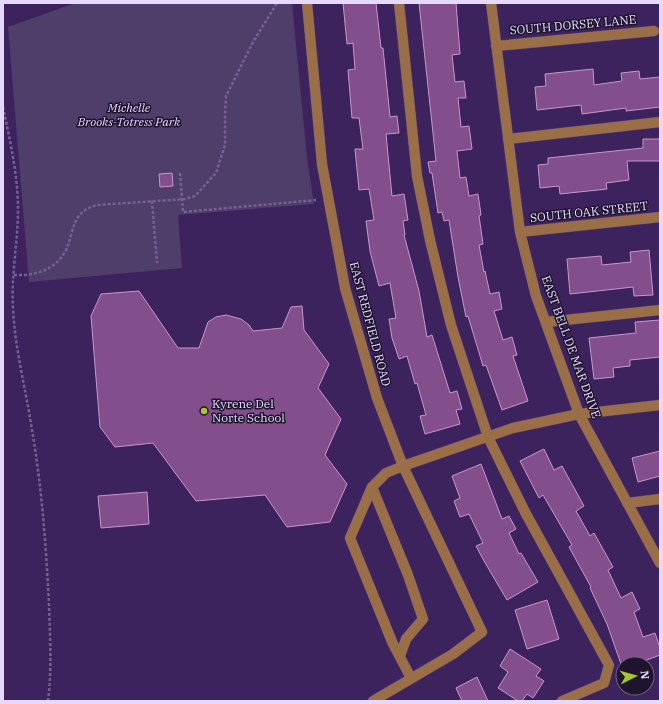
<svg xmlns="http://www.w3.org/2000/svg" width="663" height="704" font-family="'IBM Plex Serif',serif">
<rect width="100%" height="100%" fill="#3d235d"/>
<path fill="#4f3d6a" d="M 75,3 L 292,3 L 307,158 L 314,204 L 178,215 L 182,268 L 29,282 L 8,27 Z"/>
<path fill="#834e8c" stroke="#c995d0" d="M 343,3 L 376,3 L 381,48 L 383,48 L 390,117 L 397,116 L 399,133 L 386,134 L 392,196 L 404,194 L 408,220 L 403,221 L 405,235 L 404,235 L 419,291 L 427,337 L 432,335 L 450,393 L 457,391 L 462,409 L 456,410 L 460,424 L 425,434 L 420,416 L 426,415 L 417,383 L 415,384 L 407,356 L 399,359 L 392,338 L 389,319 L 396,318 L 390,283 L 379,286 L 370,251 L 366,221 L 374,220 L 369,189 L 359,190 L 355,149 L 363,149 L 359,118 L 352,118 L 348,70 L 355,69 L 353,43 L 347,44 Z
M 419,3 L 456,3 L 460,54 L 452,55 L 455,82 L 464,81 L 466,98 L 458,98 L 461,127 L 469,126 L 472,149 L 457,151 L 460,178 L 466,177 L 469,196 L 478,194 L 481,215 L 479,216 L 483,244 L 479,245 L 484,272 L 485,271 L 490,294 L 499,292 L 502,309 L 494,311 L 503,340 L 512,337 L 517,355 L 513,356 L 528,401 L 502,410 L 486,365 L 483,366 L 468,316 L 466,317 L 458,277 L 449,220 L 444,221 L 442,212 L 438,213 L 432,173 L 430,173 L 428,162 L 436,161 Z
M 593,69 L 594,85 L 622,81 L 621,73 L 639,71 L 640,79 L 660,77 L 660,107 L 626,111 L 626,108 L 582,114 L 581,105 L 537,110 L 535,87 L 546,86 L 545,74 Z
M 643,139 L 660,139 L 660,161 L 627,161 L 629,180 L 606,183 L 607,189 L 560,194 L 559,186 L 540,188 L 538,165 L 548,164 L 548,158 L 643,148 Z
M 172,173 L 173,186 L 160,187 L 159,174 Z
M 649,250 L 653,295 L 634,296 L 633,287 L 570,294 L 567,259 L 601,256 L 602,265 L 631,262 L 630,252 Z
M 139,291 L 178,348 L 199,348 L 208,322 L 216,317 L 226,315 L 241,319 L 249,325 L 253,331 L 282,328 L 291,307 L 302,306 L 304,330 L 329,364 L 318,388 L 341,419 L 325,455 L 347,484 L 330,522 L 287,527 L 265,495 L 196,501 L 153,443 L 115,447 L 100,427 L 91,316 L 101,294 Z
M 660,320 L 660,357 L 630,360 L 630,366 L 613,368 L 614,377 L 594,379 L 589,338 L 636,333 L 635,322 Z
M 544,449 L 554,470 L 562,466 L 584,506 L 576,511 L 590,536 L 594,533 L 613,567 L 608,570 L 621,598 L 632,592 L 640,609 L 634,612 L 643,637 L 655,633 L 660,648 L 660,655 L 636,664 L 621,664 L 607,624 L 590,588 L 591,587 L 569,547 L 572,545 L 543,495 L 539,498 L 520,461 Z
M 660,451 L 660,476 L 638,482 L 632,458 Z
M 481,464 L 502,519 L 509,516 L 516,529 L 509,533 L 519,554 L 521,553 L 538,582 L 507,600 L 484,561 L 476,546 L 483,543 L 469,514 L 460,517 L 454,501 L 460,498 L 452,476 Z
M 147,492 L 149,524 L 101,528 L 98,496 Z
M 547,600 L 559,639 L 527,649 L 515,610 Z
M 510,649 L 541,669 L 536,676 L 544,681 L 533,698 L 527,694 L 522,701 L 518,701 L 498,688 L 508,672 L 500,666 Z
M 477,677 L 488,701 L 462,701 L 456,688 Z"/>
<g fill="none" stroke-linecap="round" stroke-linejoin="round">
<g stroke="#584077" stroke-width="11">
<path id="minor" d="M 307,3 L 322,164 L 345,288 L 377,398 L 403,466 L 482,632 L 453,654 L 373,701
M 399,3 L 417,176 L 430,240 L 451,325 L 488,437 L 525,512 L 609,665 L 604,683 L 562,701
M 491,3 L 520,232 L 536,296 L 579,414 L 660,563
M 496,46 L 654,31
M 508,139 L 660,122
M 520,232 L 660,217
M 546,322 L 660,310
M 372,487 L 408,575 L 423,619 L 406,639 L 400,656
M 627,503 L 660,499
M 411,678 L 393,644 L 350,538 L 372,487 L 386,473 L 403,466 L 513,428 L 579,414 L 660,405"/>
</g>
<path stroke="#776194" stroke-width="2.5" stroke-dasharray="3 2" stroke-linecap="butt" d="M 3,107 C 10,141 18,175 18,209 C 18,242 11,275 13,308 C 15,350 26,390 32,430 C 42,488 46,546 49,605 C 50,636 52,669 48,701
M 180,173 L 183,212 L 316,200
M 152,201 L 157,263
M 14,275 C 35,276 56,270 66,250 C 75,230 71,212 97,205 L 185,199 L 195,196 L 216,173 L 225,145 L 225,114 L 226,96 L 252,44 L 277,3"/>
<use href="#minor" stroke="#9a6f48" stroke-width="10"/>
</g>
<circle fill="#a4c824" stroke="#1f142e" stroke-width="1.5" cx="204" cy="411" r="4"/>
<g text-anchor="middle" stroke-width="3" stroke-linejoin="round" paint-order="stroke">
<g font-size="12" fill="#e6d9fd" stroke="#1f142e">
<text transform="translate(573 25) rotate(-5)" y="4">SOUTH DORSEY LANE</text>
<text transform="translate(589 212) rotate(-6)" y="4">SOUTH OAK STREET</text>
<text transform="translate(370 324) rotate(75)" y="4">EAST REDFIELD ROAD</text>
<text transform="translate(571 347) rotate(70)" y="4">EAST BELL DE MAR DRIVE</text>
</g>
<g font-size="12" font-style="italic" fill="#e4d5fd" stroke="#1f142e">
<text x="129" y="112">Michelle<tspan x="129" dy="14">Brooks-Totress Park</tspan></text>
</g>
<g font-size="12" fill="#e6d9fd" stroke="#1f142e" text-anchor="start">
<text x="212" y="408">Kyrene Del<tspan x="212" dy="14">Norte School</tspan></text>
</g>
</g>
<rect width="663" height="704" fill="none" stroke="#e6d9fd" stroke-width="8"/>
<g transform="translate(635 676) rotate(84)"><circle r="19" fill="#1f142e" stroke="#6f6381"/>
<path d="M0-3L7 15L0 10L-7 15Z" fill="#a4c824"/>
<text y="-6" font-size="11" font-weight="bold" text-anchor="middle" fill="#e6d9fd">N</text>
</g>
</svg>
